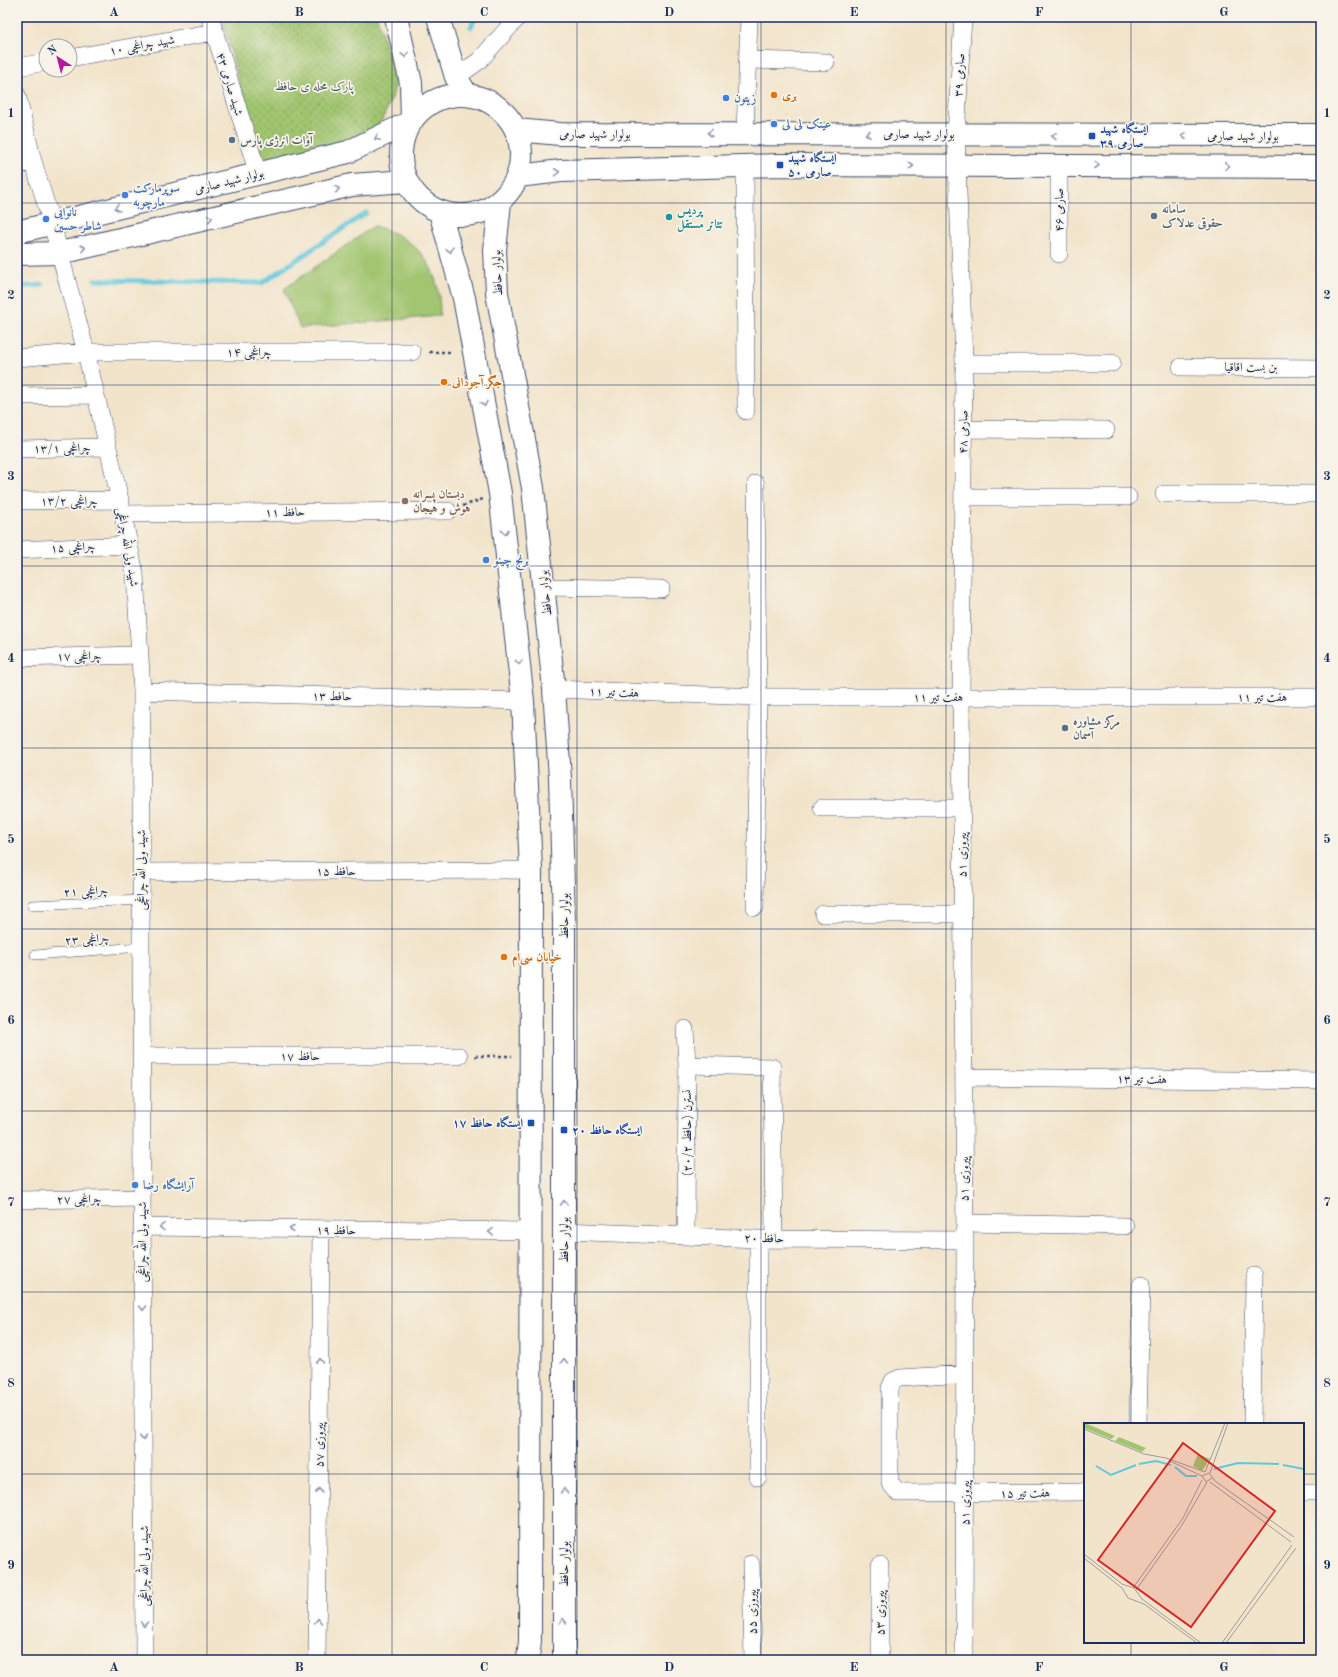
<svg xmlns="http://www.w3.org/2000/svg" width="1338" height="1677" font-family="'Old Standard TT',Amiri,serif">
<defs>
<pattern id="park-dots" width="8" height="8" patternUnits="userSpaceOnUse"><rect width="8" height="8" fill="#a1c56f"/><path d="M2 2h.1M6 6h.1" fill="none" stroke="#82a05e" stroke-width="1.8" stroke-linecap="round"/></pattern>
</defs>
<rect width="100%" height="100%" fill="#f7f3e8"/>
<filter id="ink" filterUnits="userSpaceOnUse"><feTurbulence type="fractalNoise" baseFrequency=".025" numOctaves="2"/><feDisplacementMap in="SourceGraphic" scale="8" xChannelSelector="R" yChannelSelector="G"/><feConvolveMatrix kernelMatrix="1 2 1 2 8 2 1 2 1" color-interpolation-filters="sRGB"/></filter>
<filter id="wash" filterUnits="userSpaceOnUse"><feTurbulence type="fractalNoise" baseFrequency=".012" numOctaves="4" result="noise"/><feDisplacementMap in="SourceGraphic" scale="16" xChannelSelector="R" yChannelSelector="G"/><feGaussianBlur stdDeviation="0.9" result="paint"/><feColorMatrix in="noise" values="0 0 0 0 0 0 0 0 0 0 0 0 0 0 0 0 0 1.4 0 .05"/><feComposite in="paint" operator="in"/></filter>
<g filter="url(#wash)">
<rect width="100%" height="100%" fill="#f2e4ca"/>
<path fill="#a1c56f" stroke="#5e7a66" d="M 374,226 C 420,238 441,269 440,316 L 300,328 L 284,289 Z"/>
<path fill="url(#park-dots)" stroke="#5e7a66" d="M 222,17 L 377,17 L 396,81 L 392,98 L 376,133 L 366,141 L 263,162 L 256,147 Z"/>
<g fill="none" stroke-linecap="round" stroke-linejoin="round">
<path stroke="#60c8dd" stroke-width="5" d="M 471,27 L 476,17
M 95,280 L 262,283 L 366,213
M 17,287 L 42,285"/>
</g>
</g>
<g filter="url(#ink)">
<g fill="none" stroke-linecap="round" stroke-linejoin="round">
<g stroke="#3b4a6e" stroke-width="10">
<path id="lane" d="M 32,905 L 141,900
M 35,955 L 141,947"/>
</g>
<g stroke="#3b4a6e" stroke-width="18">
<path id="street" d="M 210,17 L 258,174
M 963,17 L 956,134 L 964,363 L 961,697 L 965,1240 L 964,1660
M 70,58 L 214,32
M 748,60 L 826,62
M 17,67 L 46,62
M 456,77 L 479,61 L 518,17
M 17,95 L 33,161 L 52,224 L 86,352 L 120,500 L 135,574 L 142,691 L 141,947 L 144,1660
M 745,133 L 749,17
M 1059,165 L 1059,254
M 17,166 L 33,161
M 745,166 L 746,411
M 17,358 L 86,352 L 412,352
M 964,363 L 1112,363
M 1181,367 L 1321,368
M 17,396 L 96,395
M 963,429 L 1106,430
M 17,449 L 108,447
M 1164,494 L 1321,494
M 963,497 L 1128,497
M 17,501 L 120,500
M 123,514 L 448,511
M 17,550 L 129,545
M 544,587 L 661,589
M 17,658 L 140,655
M 554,689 L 758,697 L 1321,697
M 142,691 L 523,701
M 822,808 L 962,808
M 141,872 L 531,870
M 755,907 L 758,697 L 756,484
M 823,914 L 962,914
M 685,1029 L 687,1065 L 686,1236
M 141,1056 L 459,1056
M 687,1065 L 772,1067 L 774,1239
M 964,1077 L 1321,1081
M 17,1200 L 142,1198
M 965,1223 L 1125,1226
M 142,1227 L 530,1231
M 564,1231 L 758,1239 L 965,1240
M 965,1374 L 900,1378 L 893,1381 L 890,1388 L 890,1483 L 898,1493 L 1085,1492
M 1138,1424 L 1141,1285
M 1252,1424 L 1254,1276
M 758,1477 L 758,1239
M 1303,1492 L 1321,1492
M 751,1564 L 753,1660
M 317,1660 L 321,1230
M 880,1660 L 880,1565"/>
</g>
<g stroke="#3b4a6e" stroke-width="24">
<path id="secondary" d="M 438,17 L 456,77 L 467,95
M401 155a60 60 0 1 1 120 0a60 60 0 1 1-120 0Z
M 516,130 L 560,134 C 813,133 1067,137 1321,135
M 518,176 L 561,171 L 780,165 L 1321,167
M 500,202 L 495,250 L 497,293 L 533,488 L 554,689 L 560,778 L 564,921 L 564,1660
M 440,212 L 464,298 L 500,493 L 523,701 L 531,870 L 530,1641 L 528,1660
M 17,232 L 348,152 L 412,121 L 411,83 L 396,17
M 17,254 L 60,253 L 352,185 L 406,181"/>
</g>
<path stroke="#3b4a6e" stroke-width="2.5" stroke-dasharray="3 3" stroke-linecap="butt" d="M 429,352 L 452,352
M 463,506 L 483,499
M 475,1056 L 512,1056"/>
<use href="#lane" stroke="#fff" stroke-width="9"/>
<use href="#street" stroke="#fff" stroke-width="17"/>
<use href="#secondary" stroke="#fff" stroke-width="22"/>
</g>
<defs><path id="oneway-chevron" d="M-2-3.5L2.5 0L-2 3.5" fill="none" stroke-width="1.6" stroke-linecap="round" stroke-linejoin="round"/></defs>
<g stroke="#8d97ae">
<use href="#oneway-chevron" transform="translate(405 55) rotate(77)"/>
<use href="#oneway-chevron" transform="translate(710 133) rotate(180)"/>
<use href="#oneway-chevron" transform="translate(868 134) rotate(-180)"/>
<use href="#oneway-chevron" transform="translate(1054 136) rotate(-179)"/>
<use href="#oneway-chevron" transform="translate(1184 136) rotate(180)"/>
<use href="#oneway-chevron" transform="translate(377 138) rotate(154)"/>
<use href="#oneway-chevron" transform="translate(1097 165)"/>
<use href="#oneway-chevron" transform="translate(911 166)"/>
<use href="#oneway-chevron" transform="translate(1227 166)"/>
<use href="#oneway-chevron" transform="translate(557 172) rotate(-6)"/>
<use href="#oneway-chevron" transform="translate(337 189) rotate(-13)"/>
<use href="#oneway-chevron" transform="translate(117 208) rotate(166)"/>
<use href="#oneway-chevron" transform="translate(210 218) rotate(-13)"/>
<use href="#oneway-chevron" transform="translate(83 248) rotate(-13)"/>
<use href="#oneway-chevron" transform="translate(450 250) rotate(74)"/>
<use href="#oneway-chevron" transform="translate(484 404) rotate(79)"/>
<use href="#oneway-chevron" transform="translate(505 532) rotate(84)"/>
<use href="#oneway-chevron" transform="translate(519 662) rotate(84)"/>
<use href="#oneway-chevron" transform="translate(564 1203) rotate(-90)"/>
<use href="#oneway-chevron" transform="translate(162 1227) rotate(-179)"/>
<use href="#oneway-chevron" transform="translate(292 1229) rotate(-179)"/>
<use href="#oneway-chevron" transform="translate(491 1232) rotate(-179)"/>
<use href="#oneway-chevron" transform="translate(143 1308) rotate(90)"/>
<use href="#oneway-chevron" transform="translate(320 1361) rotate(-90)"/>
<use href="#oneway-chevron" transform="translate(564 1361) rotate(-90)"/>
<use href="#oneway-chevron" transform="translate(143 1438) rotate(90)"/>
<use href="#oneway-chevron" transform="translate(319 1491) rotate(-90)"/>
<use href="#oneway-chevron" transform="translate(564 1491) rotate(-90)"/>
<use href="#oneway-chevron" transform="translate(318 1621) rotate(-90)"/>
<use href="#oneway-chevron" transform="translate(563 1621) rotate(-90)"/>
<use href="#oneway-chevron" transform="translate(144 1624) rotate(90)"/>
</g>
</g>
<path fill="none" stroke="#1b2f5e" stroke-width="1" stroke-opacity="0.55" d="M 207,17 L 207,1660M 392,17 L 392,1660M 577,17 L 577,1660M 761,17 L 761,1660M 946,17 L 946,1660M 1131,17 L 1131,1424M 17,203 L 1321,203M 17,385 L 1321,385M 17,566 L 1321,566M 17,748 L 1321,748M 17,929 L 1321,929M 17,1111 L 1321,1111M 17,1292 L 1321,1292M 17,1474 L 1085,1474M 1303,1474 L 1321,1474M 1131,1642 L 1131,1660"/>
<g fill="#e8710a" stroke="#f7f3e8" stroke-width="1.5">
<circle cx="774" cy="95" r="4"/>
<circle cx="444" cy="382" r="4"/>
<circle cx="504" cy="957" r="4"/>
</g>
<g fill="#3f7fe0" stroke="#f7f3e8" stroke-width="1.5">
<circle cx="726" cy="98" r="4"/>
<circle cx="774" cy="124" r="4"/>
<circle cx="125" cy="195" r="4"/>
<circle cx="46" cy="219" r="4"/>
<circle cx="486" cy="560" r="4"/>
<circle cx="135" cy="1185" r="4"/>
</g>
<g fill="#1a4fb4" stroke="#f7f3e8" stroke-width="1.5">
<rect x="1088" y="132" width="8" height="8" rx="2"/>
<rect x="776" y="161" width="8" height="8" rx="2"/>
<rect x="527" y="1119" width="8" height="8" rx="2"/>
<rect x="560" y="1126" width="8" height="8" rx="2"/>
</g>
<g fill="#5c6f8a" stroke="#f7f3e8" stroke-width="1.5">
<circle cx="232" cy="140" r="4"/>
<circle cx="1154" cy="216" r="4"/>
<circle cx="1065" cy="728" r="4"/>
</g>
<circle fill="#0f9aa8" stroke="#f7f3e8" stroke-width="1.5" cx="669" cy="217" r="4"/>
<circle fill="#8d6e63" stroke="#f7f3e8" stroke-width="1.5" cx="405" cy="501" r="4"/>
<g text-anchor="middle" stroke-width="3.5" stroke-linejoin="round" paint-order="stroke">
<g font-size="12" fill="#1b2f5e" stroke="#f7f3e8">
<text transform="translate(142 45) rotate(-10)" y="4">شهید چراغچی ۱۰</text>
<text transform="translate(959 75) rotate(-87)" y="4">صارمی ۳۹</text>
<text transform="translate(230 84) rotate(73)" y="4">شهید صارمی ۴۳</text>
<text x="595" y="138">بولوار شهید صارمی</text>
<text x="919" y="138">بولوار شهید صارمی</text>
<text x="1243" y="140">بولوار شهید صارمی</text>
<text transform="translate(229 181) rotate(-14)" y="4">بولوار شهید صارمی</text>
<text transform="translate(1059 210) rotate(-90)" y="4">صارمی ۴۶</text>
<text transform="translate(497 273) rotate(-93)" y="4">بولوار حافظ</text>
<text x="249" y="356">چراغچی ۱۴</text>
<text x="1251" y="371">بن بست اقاقیا</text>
<text transform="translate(963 432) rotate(-89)" y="4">صارمی ۴۸</text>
<text transform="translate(62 448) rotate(-1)" y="4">چراغچی ۱۳/۱</text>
<text x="69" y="505">چراغچی ۱۳/۲</text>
<text transform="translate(285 512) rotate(-1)" y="4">حافظ ۱۱</text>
<text transform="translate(73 547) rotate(-3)" y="4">چراغچی ۱۵</text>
<text transform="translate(128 547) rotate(80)" y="4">شهید ولی الله چراغچی</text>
<text transform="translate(545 593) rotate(-96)" y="4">بولوار حافظ</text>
<text transform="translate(79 656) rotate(-1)" y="4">چراغچی ۱۷</text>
<text transform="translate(614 692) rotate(2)" y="4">هفت تیر ۱۱</text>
<text transform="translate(332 696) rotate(1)" y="4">حافط ۱۳</text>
<text x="938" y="701">هفت تیر ۱۱</text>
<text x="1262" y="701">هفت تیر ۱۱</text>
<text transform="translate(962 855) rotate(-90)" y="4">پیروزی ۵۱</text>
<text transform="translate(141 870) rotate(-90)" y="4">شهید ولی الله چراغچی</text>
<text x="336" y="875">حافظ ۱۵</text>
<text transform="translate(86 891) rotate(-3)" y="4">چراغچی ۲۱</text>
<text transform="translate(564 916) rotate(-90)" y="4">بولوار حافظ</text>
<text transform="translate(87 939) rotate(-4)" y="4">چراغچی ۲۳</text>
<text x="300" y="1060">حافظ ۱۷</text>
<text transform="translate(1142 1079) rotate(1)" y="4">هفت تیر ۱۳</text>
<text transform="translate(687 1133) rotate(-90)" y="4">نسترن (حافظ ۲۰/۲)</text>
<text transform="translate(964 1179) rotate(-90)" y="4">پیروزی ۵۱</text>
<text transform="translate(79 1199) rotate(-1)" y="4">چراغچی ۲۷</text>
<text transform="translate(336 1230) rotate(1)" y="4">حافظ ۱۹</text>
<text transform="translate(764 1238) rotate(1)" y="4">حافظ ۲۰</text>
<text transform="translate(564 1240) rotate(-90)" y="4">بولوار حافظ</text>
<text transform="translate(142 1242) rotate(-90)" y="4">شهید ولی الله چراغچی</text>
<text transform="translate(319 1445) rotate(-90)" y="4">پیروزی ۵۷</text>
<text transform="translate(1025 1493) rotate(-1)" y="4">هفت تیر ۱۵</text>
<text transform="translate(965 1503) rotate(-90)" y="4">پیروزی ۵۱</text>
<text transform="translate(564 1564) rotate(-90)" y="4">بولوار حافظ</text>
<text transform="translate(144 1566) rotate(-90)" y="4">شهید ولی الله چراغچی</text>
<text transform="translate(752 1612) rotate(-91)" y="4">پیروزی ۵۵</text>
<text transform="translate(880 1613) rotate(-90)" y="4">پیروزی ۵۳</text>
</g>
<g font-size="12" fill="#3c5462" stroke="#f7f3e8">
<text x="314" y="90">پارک محله ی حافظ</text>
</g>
<g font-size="12" font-weight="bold" fill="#c56008" stroke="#f7f3e8" text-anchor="start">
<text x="782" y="99">بری</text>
<text x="452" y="386">جگر آجودانی</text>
<text x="512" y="961">خیابان سی‌ام</text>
</g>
<g font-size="12" font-weight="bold" fill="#366cbe" stroke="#f7f3e8" text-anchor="start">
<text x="734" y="102">زیتون</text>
<text x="782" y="128">عینک لی لی</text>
<text x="133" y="192">سوپرمارکت<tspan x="133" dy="14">مارچوبه</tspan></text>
<text x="54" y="216">نانوایی<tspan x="54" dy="14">شاطر حسین</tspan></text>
<text x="494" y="564">برنج چینو</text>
<text x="143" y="1189">آرایشگاه رضا</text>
</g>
<g font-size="12" font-weight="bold" fill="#164399" stroke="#f7f3e8" text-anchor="start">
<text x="1100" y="133">ایستگاه شهید<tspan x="1100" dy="14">صارمی ۳۹</tspan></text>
<text x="788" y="162">ایستگاه شهید<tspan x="788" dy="14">صارمی ۵۰</tspan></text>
<text x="523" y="1127" text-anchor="end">ایستگاه حافظ ۱۷</text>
<text x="572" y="1134">ایستگاه حافظ ۲۰</text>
</g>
<g font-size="12" font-weight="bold" fill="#4e5e75" stroke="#f7f3e8" text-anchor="start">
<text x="240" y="144">آوات انرژی پارس</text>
<text x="1162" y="213">سامانه<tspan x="1162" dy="14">حقوقی عدلاک</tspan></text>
<text x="1073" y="725">مرکز مشاوره<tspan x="1073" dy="14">آسمان</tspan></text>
</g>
<g font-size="12" font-weight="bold" fill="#0d838f" stroke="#f7f3e8" text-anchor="start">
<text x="677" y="214">پردیس<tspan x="677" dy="14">تئاتر مستقل</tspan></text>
</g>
<g font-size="12" font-weight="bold" fill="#785e54" stroke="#f7f3e8" text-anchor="start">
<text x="413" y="498">دبستان پسرانه<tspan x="413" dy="14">هوش و هیجان</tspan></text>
</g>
</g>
<g transform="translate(1084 1423)">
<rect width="220" height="220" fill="#f2e4ca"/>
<path d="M 0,0 L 1,0 L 31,13 L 27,16 L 0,5 ZM 35,14 L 62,25 L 58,29 L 31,18 ZM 114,31 L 126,36 L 118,48 L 109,43 Z" fill="#a1c56f"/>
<path fill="none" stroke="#60c8dd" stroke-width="2" d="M 55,41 L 72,38 L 87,42M 199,42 L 220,46M 12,43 L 27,52 L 52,42M 91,44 L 102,53 L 113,53M 130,46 L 154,40 L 195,41"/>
<path fill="none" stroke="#9c9c9f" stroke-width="1" d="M 0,6 L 60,31 L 82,35 L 121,49M 86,38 L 118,53M 121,49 L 141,0M 126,50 L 144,0M 128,55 L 122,59 L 118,53 L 125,50 L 131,58 L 210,114M 126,59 L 207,119M 0,131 L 38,161 L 50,165 L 58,176 L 117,220M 0,135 L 38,165 L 44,175 L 60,181 L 113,220M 49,165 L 99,95 L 118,57M 52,167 L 98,102 L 123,59M 138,220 L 208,122M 142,220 L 212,125"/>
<path fill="#d62828" fill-opacity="0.15" stroke="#d62828" stroke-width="2" d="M 99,20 L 191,88 L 107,204 L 14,137 Z"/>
<rect width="220" height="220" fill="none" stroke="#1b2f5e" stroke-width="2"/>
</g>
<rect width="1338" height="1677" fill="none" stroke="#f7f3e8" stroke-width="44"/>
<g transform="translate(58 58) rotate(324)"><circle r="19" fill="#f7f3e8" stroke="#9fa5b1"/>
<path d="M0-3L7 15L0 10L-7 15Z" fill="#b5179e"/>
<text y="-6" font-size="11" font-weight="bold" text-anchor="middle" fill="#1b2f5e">N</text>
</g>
<rect x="22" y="22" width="1294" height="1633" fill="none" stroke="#1b2f5e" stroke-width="1.5"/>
<g font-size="13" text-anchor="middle" font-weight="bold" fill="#1b2f5e">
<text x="114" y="16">A</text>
<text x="299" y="16">B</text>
<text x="484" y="16">C</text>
<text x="669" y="16">D</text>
<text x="854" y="16">E</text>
<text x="1039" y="16">F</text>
<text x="1224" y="16">G</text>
<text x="11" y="117">1</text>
<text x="1327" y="117">1</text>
<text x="11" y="299">2</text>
<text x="1327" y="299">2</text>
<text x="11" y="480">3</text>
<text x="1327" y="480">3</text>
<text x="11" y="662">4</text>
<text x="1327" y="662">4</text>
<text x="11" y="843">5</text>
<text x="1327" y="843">5</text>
<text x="11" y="1024">6</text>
<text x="1327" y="1024">6</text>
<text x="11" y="1206">7</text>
<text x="1327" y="1206">7</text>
<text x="11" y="1387">8</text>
<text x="1327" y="1387">8</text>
<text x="11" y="1569">9</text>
<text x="1327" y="1569">9</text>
<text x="114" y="1671">A</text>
<text x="299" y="1671">B</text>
<text x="484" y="1671">C</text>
<text x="669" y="1671">D</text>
<text x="854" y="1671">E</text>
<text x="1039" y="1671">F</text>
<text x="1224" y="1671">G</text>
</g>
</svg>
